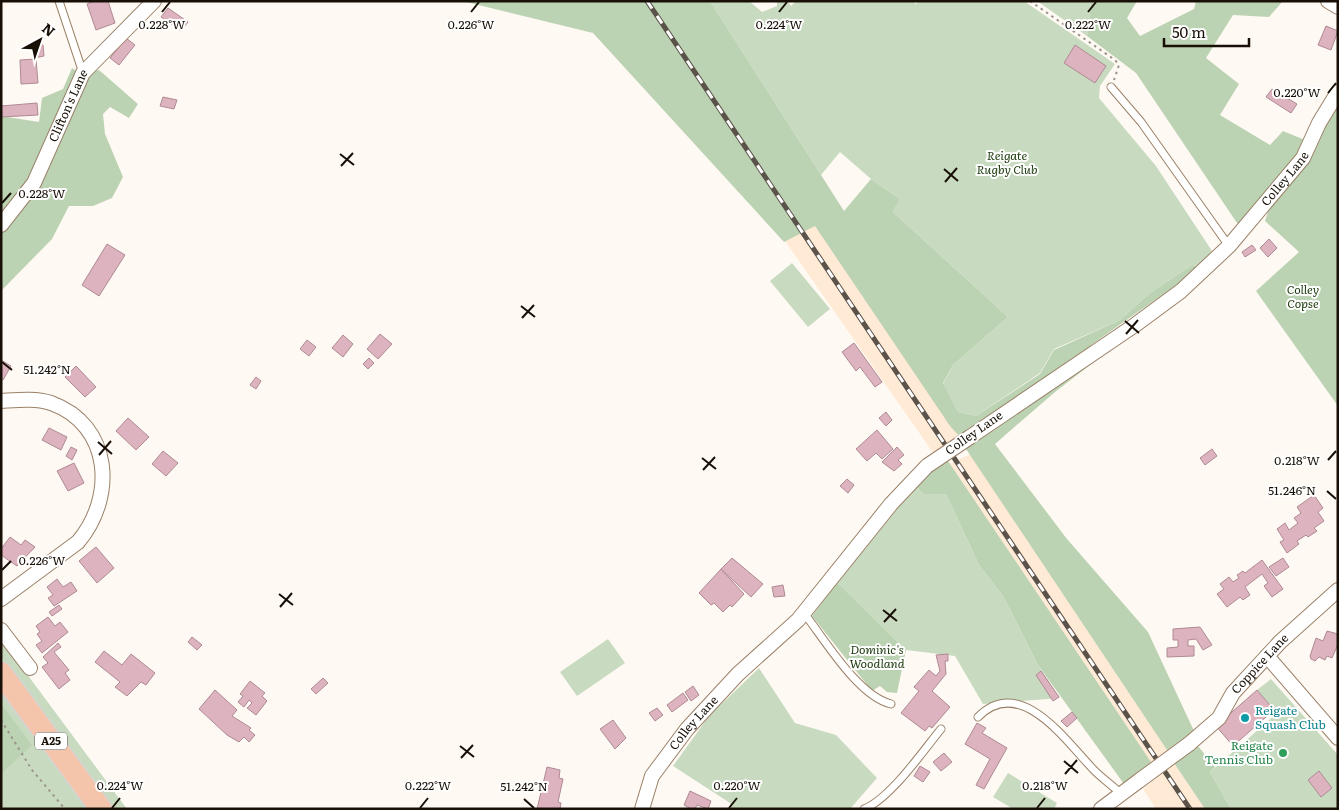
<svg xmlns="http://www.w3.org/2000/svg" width="1339" height="810" font-family="Literata,serif">
<rect width="100%" height="100%" fill="#fff9f3"/>
<path fill="#ffead6" d="M 617,1 L 709,1 L 950,426 L 959,436 L 934,454 Z
M 980,450 L 1192,733 L 1124,784 L 940,468 Z
M 1174,763 L 1205,809 L 1156,809 L 1143,789 Z"/>
<path fill="#c8dbc0" d="M 710,1 L 749,1 L 762,12 L 777,6 L 777,1 L 787,1 L 791,6 L 796,1 L 912,1 L 916,4 L 918,1 L 1024,1 L 1115,64 L 1100,86 L 1099,98 L 1156,166 L 1212,251 L 1197,266 L 1192,265 L 1150,293 L 1120,320 L 1054,349 L 1040,373 L 976,416 L 958,412 L 943,384 L 953,365 L 1008,317 L 893,212 L 900,199 L 871,179 L 840,152 L 821,175 Z
M 1037,1 L 1094,1 L 1091,3 L 1087,36 Z
M 792,263 L 830,309 L 808,327 L 770,281 Z
M 916,486 L 923,494 L 946,494 L 979,565 L 1003,596 L 1038,665 L 1060,698 L 983,704 L 955,656 L 906,650 L 837,582 Z
M 1,639 L 127,809 L 112,809 L 1,658 Z
M 608,639 L 625,663 L 577,696 L 560,672 Z
M 759,668 L 795,723 L 836,735 L 877,778 L 850,809 L 731,809 L 730,803 L 673,766 L 709,716 Z
M 1,673 L 101,809 L 1,809 Z
M 1271,679 L 1338,755 L 1338,809 L 1231,809 L 1210,772 L 1276,714 L 1257,690 Z
M 1008,773 L 1057,803 L 1054,809 L 1013,809 L 993,797 Z"/>
<path fill="#bcd3b3" d="M 462,1 L 710,1 L 844,211 L 871,179 L 900,199 L 893,212 L 1008,317 L 953,365 L 943,383 L 958,412 L 976,416 L 1040,374 L 1054,350 L 1120,320 L 1150,293 L 1192,265 L 1197,266 L 1175,286 L 1091,345 L 1099,358 L 1055,392 L 995,444 L 1067,539 L 1148,632 L 1194,731 L 1167,750 L 964,446 L 977,437 L 970,428 L 959,436 L 950,426 L 815,226 L 784,242 L 593,33 Z
M 1094,1 L 1137,1 L 1127,18 L 1140,36 L 1194,9 L 1196,1 L 1283,1 L 1269,17 L 1233,15 L 1206,58 L 1239,84 L 1220,115 L 1270,145 L 1283,131 L 1305,140 L 1291,165 L 1243,225 L 1237,223 L 1136,73 L 1087,36 L 1091,3 Z
M 72,68 L 80,73 L 39,165 L 1,221 L 1,116 L 39,122 L 42,98 L 63,89 Z
M 99,70 L 138,104 L 129,118 L 110,107 L 103,114 L 105,134 L 123,177 L 112,198 L 93,206 L 69,206 L 52,239 L 1,291 L 1,229 L 88,72 Z
M 1338,92 L 1338,406 L 1256,291 L 1299,252 L 1265,221 L 1273,196 Z
M 946,458 L 1151,762 L 1124,784 L 1038,665 L 1003,596 L 979,565 L 946,494 L 923,494 L 916,486 L 929,469 Z
M 837,582 L 906,650 L 897,693 L 887,692 L 880,686 L 872,691 L 812,616 Z
M 1,704 L 32,745 L 1,774 Z
M 1198,746 L 1215,767 L 1210,772 L 1231,809 L 1205,809 L 1174,763 Z"/>
<path fill="#dcb3be" stroke="#af8a94" d="M 94,1 L 108,1 L 115,23 L 96,30 L 87,4 Z
M 168,8 L 188,22 L 181,31 L 161,17 Z
M 1326,26 L 1338,31 L 1331,50 L 1318,45 Z
M 126,38 L 135,45 L 119,65 L 110,58 Z
M 43,45 L 44,56 L 34,58 L 33,46 Z
M 1075,45 L 1106,66 L 1095,83 L 1064,63 Z
M 36,59 L 38,83 L 21,84 L 20,60 Z
M 1272,89 L 1297,104 L 1291,113 L 1266,97 Z
M 163,97 L 177,100 L 174,109 L 160,106 Z
M 37,103 L 38,115 L 1,117 L 1,106 Z
M 1269,239 L 1277,248 L 1268,257 L 1260,248 Z
M 107,244 L 125,255 L 99,296 L 82,285 Z
M 1252,245 L 1256,250 L 1245,257 L 1242,252 Z
M 380,334 L 392,344 L 378,359 L 367,349 Z
M 343,335 L 353,344 L 343,357 L 332,348 Z
M 307,340 L 316,347 L 309,356 L 300,349 Z
M 854,343 L 882,382 L 875,387 L 860,367 L 856,371 L 842,352 Z
M 369,358 L 374,363 L 368,369 L 363,364 Z
M 1,360 L 11,366 L 3,380 L 1,379 Z
M 76,366 L 96,387 L 85,397 L 65,377 Z
M 256,377 L 261,381 L 256,389 L 250,385 Z
M 886,412 L 892,420 L 886,426 L 879,418 Z
M 128,418 L 149,437 L 136,450 L 116,431 Z
M 49,428 L 67,437 L 61,450 L 42,440 Z
M 877,430 L 893,449 L 882,459 L 876,453 L 867,461 L 856,449 Z
M 71,447 L 77,450 L 72,460 L 66,456 Z
M 897,447 L 904,455 L 898,460 L 902,464 L 894,471 L 882,462 Z
M 1212,449 L 1217,456 L 1205,465 L 1200,458 Z
M 163,451 L 178,463 L 166,476 L 152,464 Z
M 74,463 L 84,483 L 68,491 L 57,471 Z
M 847,479 L 854,485 L 848,493 L 840,486 Z
M 1314,495 L 1323,508 L 1318,512 L 1324,521 L 1314,528 L 1317,531 L 1308,537 L 1306,535 L 1297,541 L 1299,544 L 1287,553 L 1280,542 L 1284,540 L 1277,529 L 1285,523 L 1289,530 L 1298,523 L 1294,518 L 1301,513 L 1297,507 Z
M 10,537 L 21,545 L 25,540 L 35,547 L 17,566 L 1,555 L 1,549 Z
M 96,547 L 114,568 L 97,583 L 79,561 Z
M 732,558 L 763,584 L 751,597 L 721,569 Z
M 1283,558 L 1289,567 L 1276,576 L 1269,567 Z
M 1262,560 L 1283,589 L 1272,597 L 1264,586 L 1268,583 L 1262,574 L 1245,587 L 1250,595 L 1243,600 L 1240,597 L 1227,607 L 1217,594 L 1224,589 L 1220,584 L 1229,577 L 1233,582 L 1239,578 L 1237,575 L 1243,571 L 1245,573 Z
M 721,569 L 744,594 L 732,607 L 730,605 L 723,612 L 714,603 L 711,605 L 699,593 Z
M 57,579 L 63,587 L 71,582 L 77,591 L 54,606 L 48,598 L 53,595 L 47,587 Z
M 783,585 L 785,596 L 774,597 L 772,587 Z
M 59,605 L 62,609 L 52,616 L 49,612 Z
M 48,617 L 55,626 L 60,622 L 68,632 L 42,653 L 36,645 L 42,641 L 37,634 L 40,632 L 36,626 Z
M 1200,627 L 1212,645 L 1203,650 L 1196,639 L 1188,640 L 1188,646 L 1194,646 L 1194,656 L 1167,657 L 1167,648 L 1178,647 L 1178,640 L 1173,640 L 1173,629 Z
M 1327,631 L 1338,634 L 1338,644 L 1332,658 L 1327,656 L 1325,660 L 1319,657 L 1315,661 L 1311,659 L 1310,656 L 1316,638 L 1323,641 Z
M 192,637 L 202,645 L 197,650 L 188,642 Z
M 58,643 L 61,647 L 54,652 L 69,670 L 65,673 L 70,680 L 59,689 L 42,667 L 48,663 L 43,657 Z
M 104,651 L 122,665 L 131,654 L 155,673 L 146,685 L 141,682 L 127,696 L 115,687 L 120,682 L 95,662 Z
M 948,654 L 948,661 L 945,661 L 946,674 L 932,691 L 950,707 L 932,728 L 929,726 L 925,731 L 901,713 L 919,691 L 914,687 L 929,670 L 936,676 L 940,671 L 936,655 Z
M 1041,671 L 1059,697 L 1053,701 L 1036,675 Z
M 323,678 L 328,683 L 316,694 L 311,689 Z
M 250,681 L 265,693 L 262,696 L 267,701 L 256,715 L 247,708 L 252,703 L 249,700 L 244,707 L 238,702 L 243,696 L 240,694 Z
M 693,686 L 699,695 L 691,701 L 685,692 Z
M 215,690 L 237,710 L 232,716 L 251,728 L 249,730 L 255,735 L 249,742 L 244,737 L 239,742 L 227,735 L 199,709 Z
M 1257,690 L 1274,710 L 1233,746 L 1216,726 Z
M 683,693 L 688,700 L 672,712 L 667,705 Z
M 657,708 L 663,715 L 655,721 L 649,713 Z
M 1072,712 L 1077,718 L 1067,727 L 1061,721 Z
M 613,720 L 626,738 L 615,749 L 600,729 Z
M 977,723 L 986,728 L 982,733 L 1007,748 L 984,789 L 976,785 L 990,759 L 965,744 Z
M 944,753 L 952,762 L 941,771 L 933,762 Z
M 920,766 L 930,772 L 923,782 L 914,776 Z
M 547,767 L 560,770 L 559,778 L 563,779 L 558,802 L 561,803 L 560,809 L 537,809 Z
M 1319,771 L 1332,788 L 1321,797 L 1308,780 Z
M 690,791 L 711,801 L 708,809 L 697,805 L 695,809 L 691,809 L 684,805 Z"/>
<g fill="none" stroke-linecap="round" stroke-linejoin="round">
<g stroke="#9a8168" stroke-width="9">
<path id="lane" d="M 59,1 L 83,73
M 1111,87 L 1141,122 L 1229,246
M 804,613 C 825,640 858,696 891,704
M 978,717 C 1020,674 1066,741 1092,768 C 1100,777 1111,784 1120,793
M 864,809 C 890,799 923,751 941,729"/>
</g>
<g stroke="#9a8168" stroke-width="16">
<g id="street">
<path d="M 1328,1 L 1338,7"/>
<path id="s1" d="M 1,225 L 34,183 L 83,73 L 154,1"/>
<path d="M 1,401 C 18,400 35,398 51,403 C 112,425 116,497 78,542 L 1,599"/>
<path id="s2" d="M 970,437 L 1135,325 L 1181,291 L 1229,246 L 1303,158 L 1319,123 L 1338,92"/>
<path d="M 1,630 L 30,668"/>
<path d="M 1267,656 L 1338,738"/>
<path id="s3" d="M 1189,744 L 1219,718 L 1233,693 L 1280,642 L 1338,590"/>
<path id="s4" d="M 642,809 L 652,776 L 687,729 L 738,674 L 798,620 L 891,504 L 927,466"/>
<path d="M 1101,809 L 1140,780"/>
</g>
</g>
<g stroke="#d5d4d2" stroke-width="24">
<path id="primary" d="M 1,673 L 101,809"/>
</g>
<path stroke="#9b948c" stroke-width="2" stroke-dasharray="2.5 4" stroke-linecap="butt" d="M 1030,1 L 1115,60 L 1119,65 L 1114,80
M 1,720 L 32,770 L 65,809"/>
<use href="#lane" stroke="#fff" stroke-width="7"/>
<use href="#street" stroke="#fff" stroke-width="14"/>
<use href="#primary" stroke="#f5c5ab" stroke-width="21"/>
<g stroke="#5b524a" stroke-width="5">
<path id="rail" d="M 647,1 L 1190,809"/>
</g>
<use href="#rail" stroke="#fff" stroke-width="3" stroke-dasharray="9" stroke-linecap="butt"/>
<g stroke="#9a8168" stroke-width="16" stroke-linecap="butt">
<path id="street-bridge" d="M 927,466 L 970,437
M 1140,780 L 1189,744"/>
</g>
<use href="#street-bridge" stroke="#fff" stroke-width="14"/>
</g>
<path fill="none" stroke="#180f06" stroke-width="2" d="M 162,12 L 170,2M 471,12 L 479,2M 779,12 L 787,2M 1088,12 L 1096,2M 1328,93 L 1336,83M 340,154 L 354,165M 341,166 L 353,153M 944,169 L 958,181M 945,182 L 957,168M 2,203 L 11,193M 521,306 L 535,317M 522,318 L 534,305M 1125,321 L 1139,333M 1126,334 L 1138,320M 2,362 L 12,370M 98,442 L 112,454M 99,455 L 111,441M 702,458 L 716,469M 1328,460 L 1336,451M 703,470 L 715,457M 1327,491 L 1336,499M 2,570 L 11,561M 279,594 L 293,605M 280,607 L 292,593M 883,610 L 897,621M 884,622 L 896,609M 460,746 L 474,757M 461,758 L 473,745M 1064,761 L 1078,773M 1065,774 L 1077,760M 524,799 L 534,808M 112,808 L 120,798M 420,808 L 428,798M 729,808 L 737,798M 1037,808 L 1045,798"/>
<circle fill="#0f9aa8" stroke="#fff" stroke-width="2" cx="1245" cy="718" r="5"/>
<circle fill="#2e9e5b" stroke="#fff" stroke-width="2" cx="1283" cy="753" r="5"/>
<g text-anchor="middle" stroke-width="4" stroke-linejoin="round" paint-order="stroke">
<rect fill="#fff" stroke="#5d5751" stroke-width="1" x="35" y="732.5" width="32" height="17" rx="4"/>
<g font-size="11" font-weight="bold" fill="#180f06">
<text x="51" y="745">A25</text>
</g>
<g font-size="12" fill="#180f06" stroke="#fff">
<text dy="4" stroke="none"><textPath href="#s1" startOffset="138">Clifton's Lane</textPath></text>
<text dy="4" stroke="none"><textPath href="#s2" startOffset="410">Colley Lane</textPath></text>
<text transform="translate(974 433) rotate(-35)" y="4">Colley Lane</text>
<text dy="4" stroke="none"><textPath href="#s3" startOffset="108">Coppice Lane</textPath></text>
<text dy="4" stroke="none"><textPath href="#s4" startOffset="102">Colley Lane</textPath></text>
</g>
<g font-size="12" font-style="italic" fill="#1b390b" stroke="#fff">
<text x="1007" y="160">Reigate<tspan x="1007" dy="14">Rugby Club</tspan></text>
<text x="1303" y="294">Colley<tspan x="1303" dy="14">Copse</tspan></text>
<text x="877" y="654">Dominic's<tspan x="877" dy="14">Woodland</tspan></text>
</g>
<g font-size="12" fill="#0d838f" stroke="#fff" text-anchor="start">
<text x="1255" y="715">Reigate<tspan x="1255" dy="14">Squash Club</tspan></text>
</g>
<g font-size="12" fill="#27864d" stroke="#fff" text-anchor="end">
<text x="1273" y="750">Reigate<tspan x="1273" dy="14">Tennis Club</tspan></text>
</g>
</g>
<g font-size="12" text-anchor="middle" fill="#180f06" stroke="#fff" stroke-width="4" stroke-linejoin="round" paint-order="stroke">
<text x="162" y="29">0.228°W</text>
<text x="471" y="29">0.226°W</text>
<text x="779" y="29">0.224°W</text>
<text x="1088" y="29">0.222°W</text>
<text x="1297" y="97">0.220°W</text>
<text x="42" y="198">0.228°W</text>
<text x="47" y="374">51.242°N</text>
<text x="1297" y="465">0.218°W</text>
<text x="1292" y="495">51.246°N</text>
<text x="42" y="565">0.226°W</text>
<text x="120" y="790">0.224°W</text>
<text x="428" y="790">0.222°W</text>
<text x="737" y="790">0.220°W</text>
<text x="1045" y="790">0.218°W</text>
<text x="524" y="791">51.242°N</text>
</g>
<rect width="1339" height="810" fill="none" stroke="#180f06" stroke-width="5"/>
<g transform="translate(40 40) rotate(40)" stroke="#ffffff" stroke-width="4" paint-order="stroke">
<path d="M0-4L9 19L0 12L-9 19Z" fill="#180f06"/>
<text y="-8" font-size="14" font-weight="bold" text-anchor="middle" fill="#180f06">N</text>
</g>
<path d="M1164 38v8h85v-8" fill="none" stroke="#180f06" stroke-width="2.5"/>
<text x="1172" y="38" font-size="15" fill="#180f06" stroke="#ffffff" stroke-width="4" paint-order="stroke">50 m</text>
</svg>
